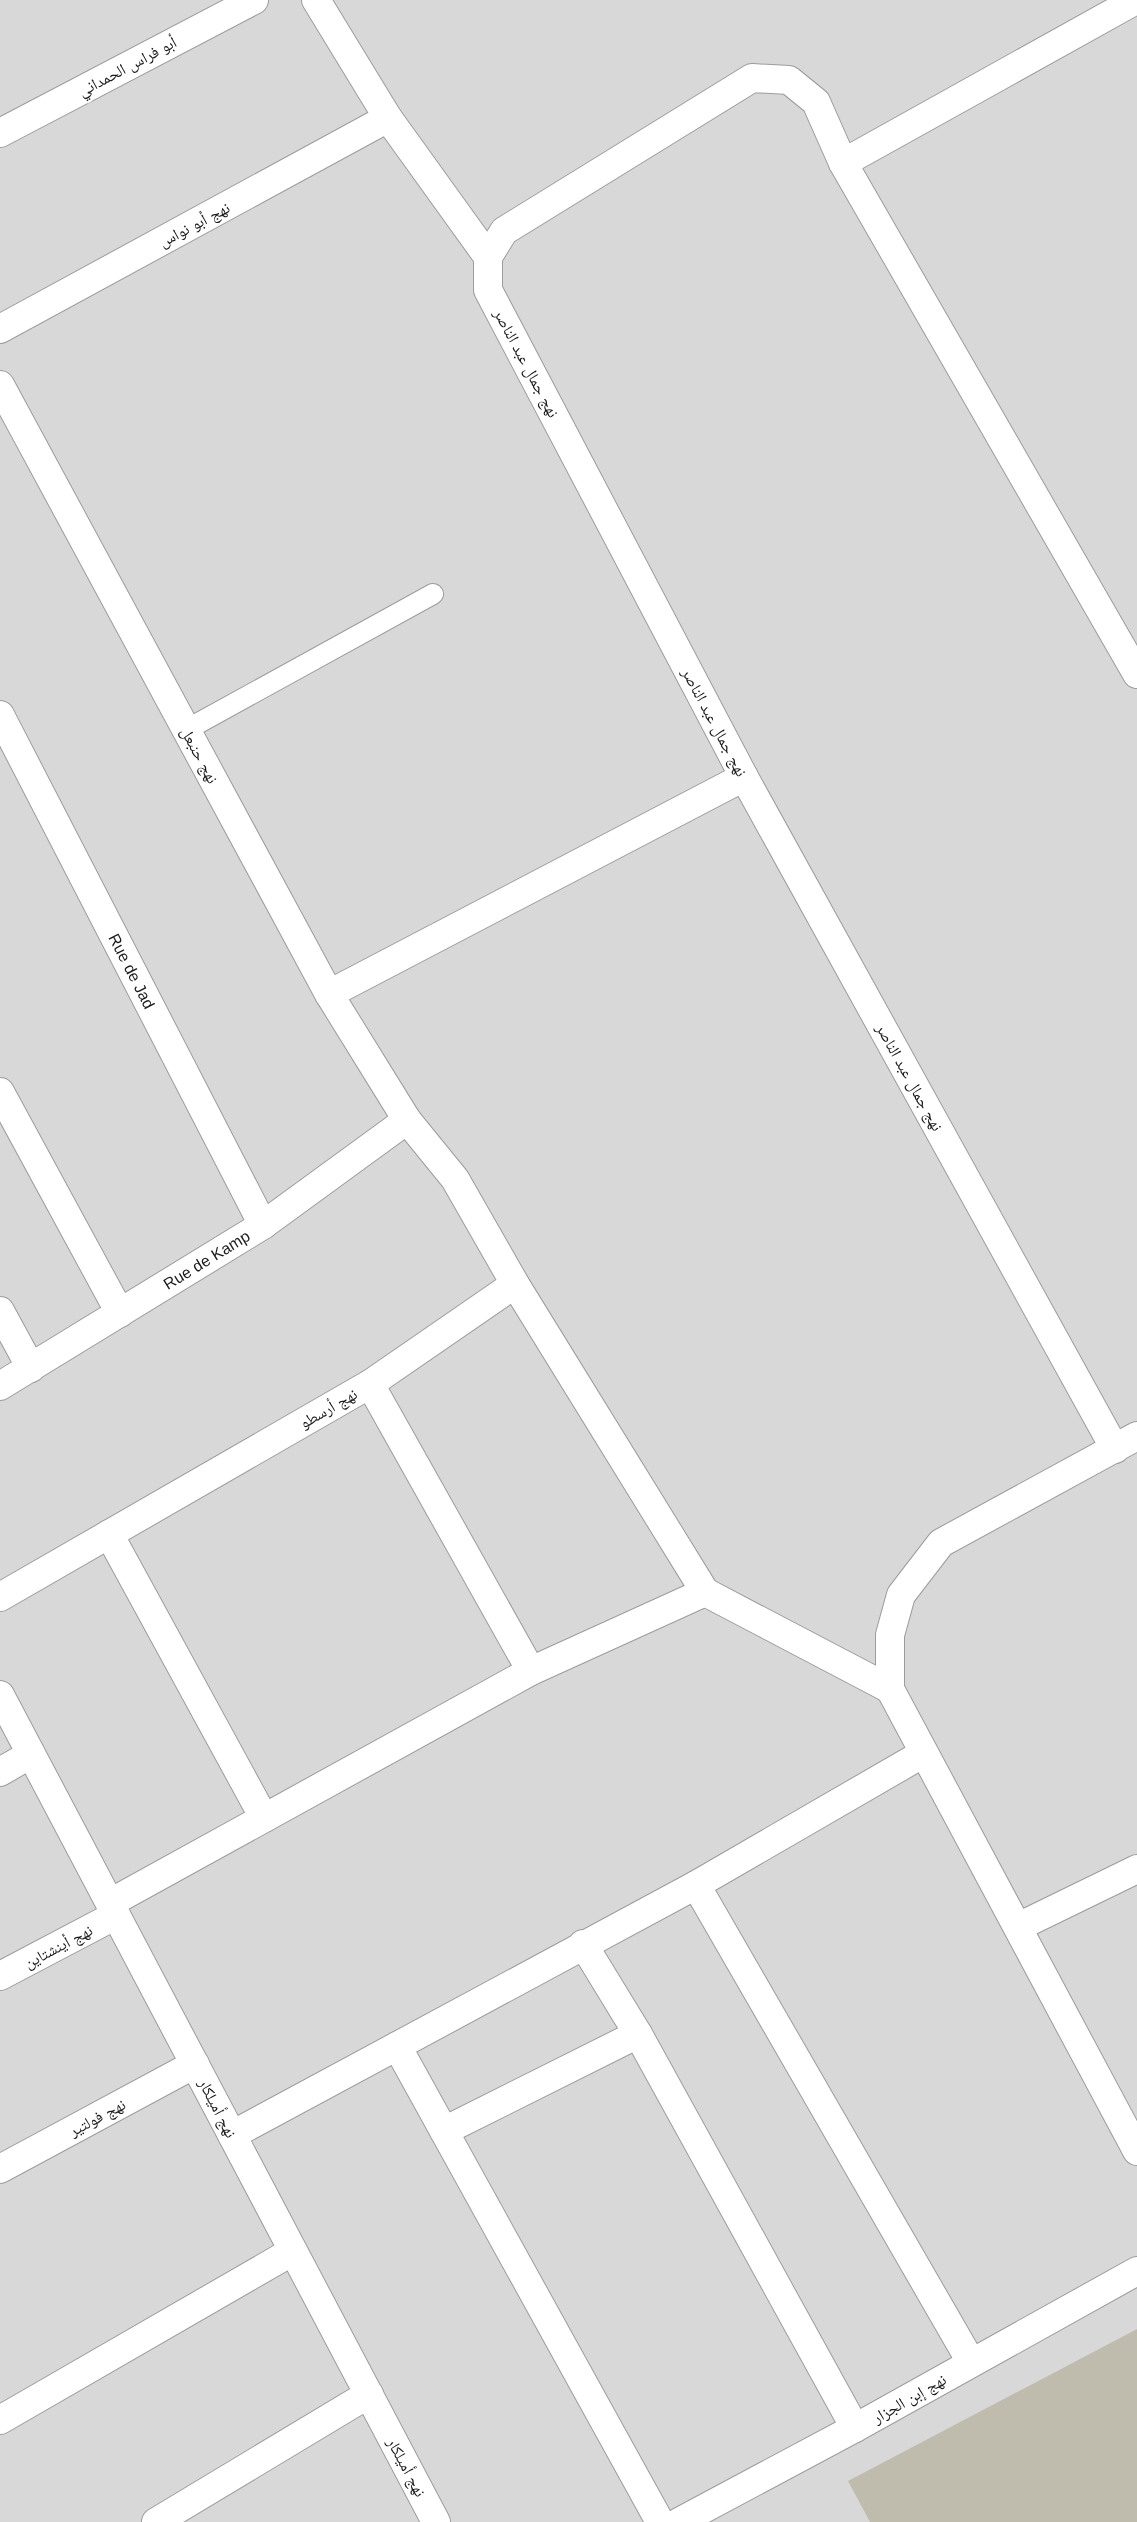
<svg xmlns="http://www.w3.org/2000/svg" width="1137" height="2522" font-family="Arial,'Noto Naskh Arabic',sans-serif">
<rect width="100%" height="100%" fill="#ece6e1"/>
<path fill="#d9d8d8" d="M 0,0 L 1137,0 L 1137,2522 L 0,2522 Z"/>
<path fill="#c0bcad" d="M 1137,2329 L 1137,2522 L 870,2522 L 848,2481 Z"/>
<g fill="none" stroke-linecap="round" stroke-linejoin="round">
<g stroke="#9c9c9c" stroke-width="22">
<path id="service" d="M 186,730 L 433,594"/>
</g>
<g stroke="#9c9c9c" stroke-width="30">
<g id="minor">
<path d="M 316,0 L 388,118 L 488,257 L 488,290 L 744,777 L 1115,1449"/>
<path d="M 0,133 L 254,0"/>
<path d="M 843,163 L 1136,0"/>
<path d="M 488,257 L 504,231 L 752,78 L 789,80 L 816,102 L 843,163 L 1137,674"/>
<path d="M 0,329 L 388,118"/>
<path d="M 0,385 L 329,994 L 407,1120 L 455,1179 L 515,1284 L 705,1592 L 890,1689"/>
<path id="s1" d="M 0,715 L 263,1225"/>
<path d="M 329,994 L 744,777"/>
<path d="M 0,1092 L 120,1313"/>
<path d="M 0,1311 L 31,1368"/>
<path d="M 370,1384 L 515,1284"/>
<path id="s2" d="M 0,1386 L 263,1225 L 407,1120"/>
<path d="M 1137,1436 L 941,1543 L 901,1595 L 890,1635 L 890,1689 L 1137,2151"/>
<path d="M 109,1534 L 264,1818"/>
<path d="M 0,1597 L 370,1384 L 531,1671"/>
<path d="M 0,1695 L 436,2522"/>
<path d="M 0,1772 L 31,1754"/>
<path d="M 696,1885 L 924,1753"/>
<path d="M 110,1903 L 531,1671 L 705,1592"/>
<path d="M 1018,1927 L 1137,1869"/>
<path d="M 583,1944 L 638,2034 L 855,2428"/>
<path d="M 0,1976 L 116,1915"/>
<path d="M 397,2046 L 660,2522"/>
<path d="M 444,2131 L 638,2034"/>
<path d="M 232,2135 L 696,1885 L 971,2362"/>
<path d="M 0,2169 L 195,2064"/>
<path d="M 0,2420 L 293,2251"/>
<path d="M 156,2522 L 369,2394"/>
</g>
</g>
<g stroke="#9c9c9c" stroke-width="30">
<path id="tertiary" d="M 679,2522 L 855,2428 L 1137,2271"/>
</g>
<use href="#service" stroke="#fff" stroke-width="20"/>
<use href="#minor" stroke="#fff" stroke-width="28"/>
<use href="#tertiary" stroke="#fff" stroke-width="28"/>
</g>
<g text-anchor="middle" stroke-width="4" stroke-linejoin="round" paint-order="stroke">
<g font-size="16" fill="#1b1b1b" stroke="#fff">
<text transform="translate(127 66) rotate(-28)" y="6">أبو فراس الحمداني</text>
<text transform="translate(194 224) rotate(-28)" y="6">نهج أبو نواس</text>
<text transform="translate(527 363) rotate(62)" y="6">نهج جمال عبد الناصر</text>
<text transform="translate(715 722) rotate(62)" y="6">نهج جمال عبد الناصر</text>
<text transform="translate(200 755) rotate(62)" y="6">نهج حنبعل</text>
<text dy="6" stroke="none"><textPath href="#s1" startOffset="288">Rue de Jad</textPath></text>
<text transform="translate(910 1077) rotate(61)" y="6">نهج جمال عبد الناصر</text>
<text dy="6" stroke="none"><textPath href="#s2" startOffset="242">Rue de Kamp</textPath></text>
<text transform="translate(328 1408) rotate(-30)" y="6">نهج أرسطو</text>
<text transform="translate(58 1946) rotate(-28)" y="6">نهج أينشتاين</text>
<text transform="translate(218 2108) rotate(63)" y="6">نهج أميلكار</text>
<text transform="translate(97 2117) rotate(-28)" y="6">نهج فولتير</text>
<text transform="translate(909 2398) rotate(-30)" y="6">نهج إبن الجزار</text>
<text transform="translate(407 2467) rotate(62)" y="6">نهج أميلكار</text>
</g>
</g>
</svg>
